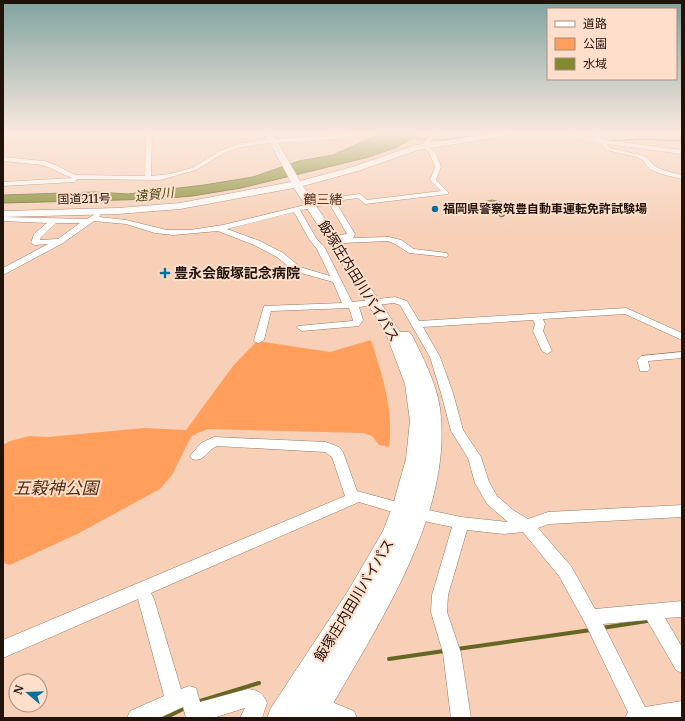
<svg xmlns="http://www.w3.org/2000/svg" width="685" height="721" font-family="Merriweather,'Noto Sans JP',serif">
<rect width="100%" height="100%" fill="#f7d0b7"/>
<path fill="#ff9f5b" d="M 371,340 C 382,374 394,411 389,447 L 379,445 L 372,436 L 363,433 L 209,429 L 197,433 L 191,437 L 172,475 L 160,489 L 79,533 L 10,565 L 3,563 L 3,445 L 10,441 L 30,436 L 48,437 L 144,428 L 186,430 L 233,366 L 257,341 L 330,352 Z"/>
<path fill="#818a2e" stroke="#646623" d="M 383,132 L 424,132 L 395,148 L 365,158 L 241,188 L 192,196 L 157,199 L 3,203 L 3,195 L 95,192 L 128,194 L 204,185 L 253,177 L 299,161 L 333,155 Z
M 492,200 L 505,203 L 508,205 L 504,216 L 501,217 L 482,202 Z"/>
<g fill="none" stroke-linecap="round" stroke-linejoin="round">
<path stroke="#646623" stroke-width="1.5" d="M 515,134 L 531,132
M 408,138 L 443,140 L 501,132
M 609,141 L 644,139 L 682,141"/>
<path stroke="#646623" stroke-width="4" d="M 602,628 L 647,621
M 457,649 L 591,630
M 389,659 L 444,651
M 197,702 L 259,683
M 165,718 L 185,708"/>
<path stroke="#ccaa94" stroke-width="8" stroke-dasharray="8 4" stroke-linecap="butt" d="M 305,207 L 326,201"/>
<g stroke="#9b7861" stroke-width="1">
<path id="minor" d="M 146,132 L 152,132 L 151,176 L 170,174 L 192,168 L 218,152 L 237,144 L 260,140 L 367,132 L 339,139 L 260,144 L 238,148 L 222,154 L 196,170 L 160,180 L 77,179 L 76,181 L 74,182 L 3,186 L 3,182 L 72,178 L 43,165 L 3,161 L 3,157 L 44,161 L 56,165 L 75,175 L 145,176 Z
M 436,132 L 443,132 L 432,139 L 428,146 L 436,153 L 441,167 L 436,180 L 448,192 L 448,194 L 365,204 L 358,198 L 335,201 L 355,234 L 353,238 L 350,238 L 389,237 L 401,240 L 414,249 L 447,253 L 448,255 L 447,257 L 409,253 L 395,244 L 388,241 L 342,243 L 342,239 L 338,237 L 339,235 L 347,234 L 329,203 L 323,203 L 323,199 L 360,194 L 367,200 L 441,191 L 430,180 L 435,167 L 430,154 L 422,146 L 428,137 Z
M 550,132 L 561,132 L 596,139 L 587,132 L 593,132 L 604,140 L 682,150 L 682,154 L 607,144 L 610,148 L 641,155 L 649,159 C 654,170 671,172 682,175 L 682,179 C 672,176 647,173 644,161 L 637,157 L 606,150 L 601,143 Z
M 305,205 L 308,205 L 308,209 L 300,210 L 316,238 L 325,248 L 352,302 L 395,297 L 407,301 L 419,321 L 626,308 L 682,333 L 682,340 L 625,314 L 543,319 L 545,324 L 543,331 L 552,351 L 547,354 L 542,351 L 533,331 L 535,324 L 533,320 L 423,327 L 440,357 L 453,393 L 463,430 L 481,457 L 489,482 L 497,496 L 513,510 L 528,519 L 548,512 L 682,505 L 682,517 L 549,524 L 538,528 L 571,566 L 595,609 L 682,601 L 682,617 L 665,618 L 682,647 L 682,673 L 676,670 L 647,620 L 603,624 L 645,707 L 682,701 L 682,718 L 625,718 L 628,712 L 585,623 L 559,576 L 523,532 L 504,534 L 467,530 L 448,595 L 447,612 L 461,653 L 471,718 L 451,718 L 443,653 L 431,612 L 432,595 L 452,527 L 419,520 L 359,502 L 151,593 L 154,599 L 181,689 L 189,686 L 196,688 L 200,702 L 248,689 C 258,690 263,693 267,703 L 262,718 L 240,718 L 245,708 L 213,718 L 186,718 L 183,707 L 159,718 L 127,718 L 130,711 L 164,696 L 138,599 L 3,658 L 3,640 L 345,496 L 332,457 L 325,452 L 217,446 C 207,450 204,463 192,459 L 190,456 L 201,443 L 214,437 L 326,442 L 339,447 L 343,452 L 357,491 L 419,508 L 461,517 L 508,522 L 487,504 L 475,483 L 468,458 L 451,431 L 441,393 L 430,357 L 400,305 L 394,303 L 359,307 L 363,320 L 359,326 L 302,331 L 297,328 L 298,326 L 352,321 L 353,320 L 349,308 L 271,311 L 264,340 L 259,343 L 255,342 L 254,340 L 264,306 L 342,303 L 333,282 L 294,271 L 277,257 L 254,245 L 218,231 L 173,235 L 155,233 L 126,224 L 94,221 L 63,243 L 3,275 L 3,268 L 48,244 L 35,245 L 31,243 L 34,234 L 47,223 L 3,221 L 3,217 L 87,219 L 97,213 L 101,215 L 99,217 L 126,220 L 167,230 L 190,230 L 223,225 ZM 294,212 L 309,239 L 317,249 L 330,276 L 300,267 L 283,253 L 260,241 L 227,229 ZM 56,223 L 80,223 L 58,239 L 40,240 L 41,237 Z
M 682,352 L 682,358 L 648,361 L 650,369 L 648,371 L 640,371 L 637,360 L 641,356 Z
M 317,696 L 354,711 L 357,718 L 323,718 L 310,713 L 307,706 L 310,699 Z"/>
</g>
<g stroke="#9b7861" stroke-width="1">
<path id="highway" d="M 264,132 L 272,132 L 300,181 L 352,167 L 416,145 L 502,132 L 521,132 L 517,134 L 418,150 L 358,171 L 303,186 L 400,332 L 409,332 L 412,335 C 423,358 436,382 440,408 C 454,516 375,628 325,718 L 267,718 L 271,708 L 348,591 L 383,531 L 392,508 L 406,459 L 410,421 L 405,384 L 385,331 L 294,188 L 180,209 L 118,214 L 3,217 L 3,211 L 118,208 L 180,203 L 291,182 Z"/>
</g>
<use href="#minor" fill="#fff" fill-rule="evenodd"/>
<use href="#highway" fill="#fff" fill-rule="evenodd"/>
</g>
<linearGradient id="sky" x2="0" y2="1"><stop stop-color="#7fa39e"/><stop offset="0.57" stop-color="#fbeadf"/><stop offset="1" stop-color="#fbeadf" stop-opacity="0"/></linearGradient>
<rect width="685" height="233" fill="url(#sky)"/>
<g fill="#03719c" stroke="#ffdfcb" stroke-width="1.5">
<circle cx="435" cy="209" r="4"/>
<path d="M163 267h4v4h4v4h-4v4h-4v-4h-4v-4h4z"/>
</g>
<g text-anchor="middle" stroke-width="4" stroke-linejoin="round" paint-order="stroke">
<g font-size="12" fill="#21130a" stroke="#ffdfcb">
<text transform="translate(84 199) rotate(-1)" y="4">国道211号</text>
</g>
<g font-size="12" font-weight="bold" fill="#21130a" stroke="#ffdfcb" text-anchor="start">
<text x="443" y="213">福岡県警察筑豊自動車運転免許試験場</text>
</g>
<g font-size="13" font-style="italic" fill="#464b1a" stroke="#ffdfcb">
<text transform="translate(154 194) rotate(-6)" y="5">遠賀川</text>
</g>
<g font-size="13" fill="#543520" stroke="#ffdfcb">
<text x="323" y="204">鶴三緒</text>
</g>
<g font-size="14" font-weight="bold" fill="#21130a" stroke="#ffdfcb" text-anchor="start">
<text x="174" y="278">豊永会飯塚記念病院</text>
</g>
<g font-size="14" fill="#21130a" stroke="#ffdfcb">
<text transform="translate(359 281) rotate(58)" y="5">飯塚庄内田川バイパス</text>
<text transform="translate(354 600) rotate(-59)" y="5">飯塚庄内田川バイパス</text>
</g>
<g font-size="17" font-style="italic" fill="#542d10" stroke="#ffdfcb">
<text x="56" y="494">五穀神公園</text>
</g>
</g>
<rect width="685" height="721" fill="none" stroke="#21130a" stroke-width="8"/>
<rect x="547" y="8" width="130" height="72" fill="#ffdfcb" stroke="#a68d7e"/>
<rect x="555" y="21" width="20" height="6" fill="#ffffff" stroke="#a68d7e"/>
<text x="583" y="28" font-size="12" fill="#21130a">道路</text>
<rect x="555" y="38" width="20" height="12" fill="#ff9f5b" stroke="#a68d7e"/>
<text x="583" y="48" font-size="12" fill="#21130a">公園</text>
<rect x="555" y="58" width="20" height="12" fill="#818a2e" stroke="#a68d7e"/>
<text x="583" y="68" font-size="12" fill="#21130a">水域</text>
<g transform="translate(28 693) rotate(289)"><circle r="19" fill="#ffdfcb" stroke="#a68d7e"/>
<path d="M0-3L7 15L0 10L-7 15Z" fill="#03719c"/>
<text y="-6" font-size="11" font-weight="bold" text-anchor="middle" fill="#21130a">N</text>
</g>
</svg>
